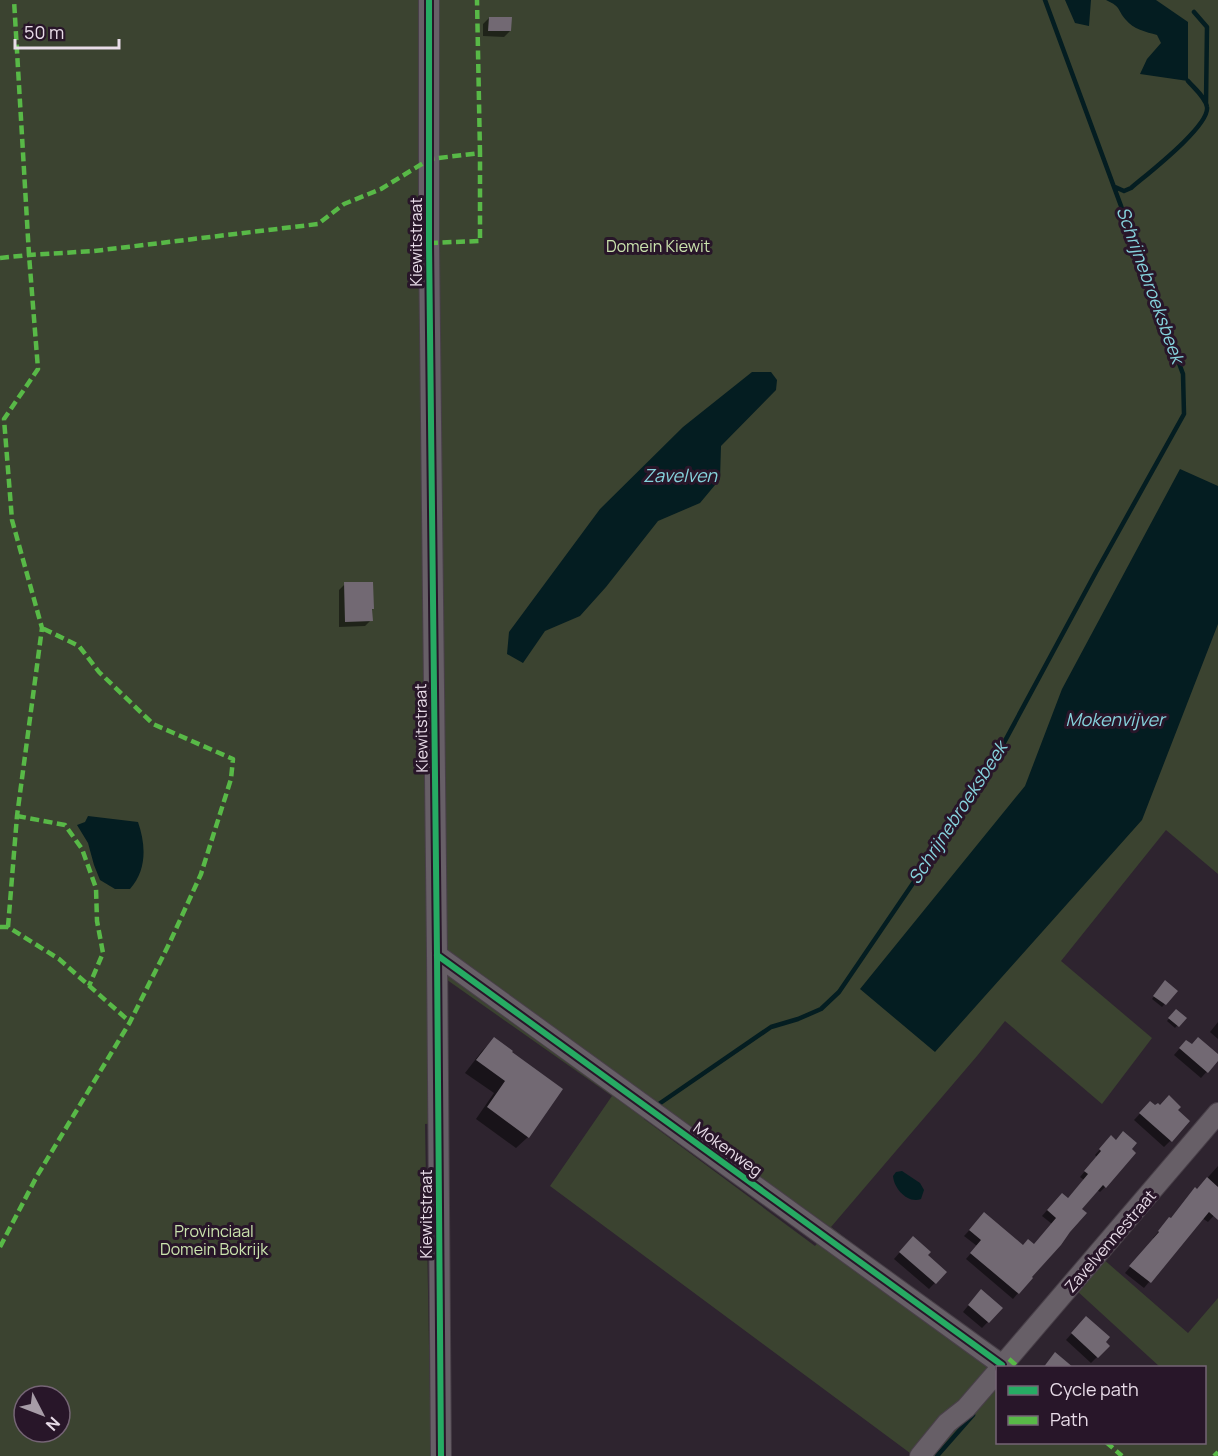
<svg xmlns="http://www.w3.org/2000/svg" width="1218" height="1456" font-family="Manrope,sans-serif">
<rect width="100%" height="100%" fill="#2e242f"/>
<path fill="#3b4330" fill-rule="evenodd" d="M 0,0 L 1218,0 L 1218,874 L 1166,830 L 1061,961 L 1152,1038 L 1102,1104 L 1005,1021 L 977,1056 L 831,1227 L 999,1357 L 914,1456 L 550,1186 L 612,1096 L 433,970 L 435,1123 L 425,1124 L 431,1456 L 0,1456 ZM 655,1102 L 830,1227 L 815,1246 L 644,1119 ZM 24,1396 L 60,1396 L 60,1432 L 24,1432 Z
M 1102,1258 L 1188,1333 L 1218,1298 L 1218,1456 L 932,1456 L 997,1379 L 998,1442 L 1204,1442 L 1204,1368 L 1160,1367 L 1076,1290 Z"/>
<path fill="#041d21" d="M 1065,0 L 1091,0 L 1089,26 L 1075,23 Z
M 1106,0 L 1156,0 L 1188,22 L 1188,81 L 1140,74 L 1147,59 L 1161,43 L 1157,35 C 1146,32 1133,29 1126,20 C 1116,9 1123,8 1106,0 Z
M 752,372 L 771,372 L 777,380 L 776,390 L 721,446 L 720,479 L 700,503 L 658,521 L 606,587 L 580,616 L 545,631 L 523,663 L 507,654 L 509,632 L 600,509 L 683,427 Z
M 1180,469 L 1218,486 L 1218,624 L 1142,820 L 935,1052 L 860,989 L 1025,786 L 1062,689 Z
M 88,816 L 138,822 C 146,845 147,870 130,889 L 115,889 L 100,880 L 94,865 L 88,843 L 77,825 L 85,822 Z
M 902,1171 L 920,1183 L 924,1190 L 921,1199 C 908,1204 894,1189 893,1176 L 896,1172 Z"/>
<path fill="#0007" d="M 489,18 L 510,31 L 504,37 L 483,36 L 483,24 Z
M 345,584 L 373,609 L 371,610 L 371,620 L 365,626 L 339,627 L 339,590 Z
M 1163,985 L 1176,991 L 1162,1007 L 1152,999 Z
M 1176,1011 L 1184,1018 L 1175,1028 L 1167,1021 Z
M 1218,1022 L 1218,1039 L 1210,1032 Z
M 494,1039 L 528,1137 L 516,1148 L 476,1119 L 494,1093 L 465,1073 L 482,1051 Z
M 1180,1048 L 1218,1056 L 1218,1059 L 1201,1078 L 1174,1055 Z
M 1150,1103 L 1155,1107 L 1160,1106 L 1176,1110 L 1171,1140 L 1164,1147 L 1134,1120 Z
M 1108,1141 L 1105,1187 L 1100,1192 L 1097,1190 L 1080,1209 L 1018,1293 L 1013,1299 L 966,1259 L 977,1246 L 964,1236 L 979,1220 L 1022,1247 L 1034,1245 L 1052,1224 L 1042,1216 L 1056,1200 L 1067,1199 L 1084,1180 L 1080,1177 L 1097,1157 L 1095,1155 Z
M 1218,1166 L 1218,1211 L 1208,1222 L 1202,1218 L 1144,1288 L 1125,1273 L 1154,1239 L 1153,1238 L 1164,1225 L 1170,1220 Z
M 907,1244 L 926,1255 L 945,1272 L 929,1289 L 894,1259 Z
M 975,1297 L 1001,1308 L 982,1328 L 963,1312 Z
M 1080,1324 L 1108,1346 L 1091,1363 L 1066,1340 Z"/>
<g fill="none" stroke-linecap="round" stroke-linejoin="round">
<path stroke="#041d21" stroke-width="4.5" d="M 1194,12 L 1207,27 L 1206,103
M 1115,187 L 1124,191 L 1131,188 C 1146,175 1210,126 1207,107 C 1206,98 1194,88 1188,81
M 656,1106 L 771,1027 L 798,1019 L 821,1009 L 839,992 L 986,776 L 1096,572 L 1184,414 L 1183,374 L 1045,0
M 937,1456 L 973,1415"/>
</g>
<path fill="#726973" d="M 489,17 L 512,17 L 511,31 L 488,31 Z
M 344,582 L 373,582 L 374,609 L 372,609 L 373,621 L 345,622 Z
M 1165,980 L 1178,991 L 1166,1005 L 1153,996 Z
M 1176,1009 L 1187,1018 L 1179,1027 L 1168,1018 Z
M 494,1037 L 513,1051 L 512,1052 L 563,1089 L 529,1138 L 487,1107 L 505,1081 L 476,1060 Z
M 1198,1037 L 1218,1054 L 1218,1061 L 1208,1073 L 1179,1048 L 1186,1040 L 1192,1044 Z
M 1169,1095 L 1181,1107 L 1178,1110 L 1190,1121 L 1172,1142 L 1139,1113 L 1150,1101 L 1155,1105 L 1158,1103 L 1160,1105 Z
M 1123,1131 L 1137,1143 L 1132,1149 L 1136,1153 L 1106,1188 L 1103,1185 L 1082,1209 L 1087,1213 L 1070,1232 L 1061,1245 L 1032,1277 L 1033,1278 L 1019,1294 L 970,1253 L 981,1240 L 969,1230 L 984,1212 L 1023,1245 L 1028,1239 L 1034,1244 L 1056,1218 L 1047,1210 L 1062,1193 L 1068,1198 L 1088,1174 L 1084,1171 L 1101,1151 L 1099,1149 L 1111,1135 L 1116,1140 Z
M 1207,1177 L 1218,1187 L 1218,1220 L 1209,1212 L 1151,1283 L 1129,1266 L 1159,1232 L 1158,1231 L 1169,1217 L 1171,1218 L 1195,1187 L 1197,1189 Z
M 913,1236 L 931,1252 L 928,1255 L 947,1272 L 936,1284 L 899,1252 Z
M 981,1289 L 1003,1308 L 989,1323 L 968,1305 Z
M 1086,1316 L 1110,1337 L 1106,1342 L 1110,1346 L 1098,1358 L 1071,1333 Z
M 1055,1352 L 1074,1368 L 1043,1368 Z"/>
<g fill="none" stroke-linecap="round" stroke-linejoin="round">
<g stroke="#483f48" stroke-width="22">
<path id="minor" d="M 429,0 L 429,243 L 437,955 L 441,1456
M 437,955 L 1002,1365
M 1000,1368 L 1218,1113
M 920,1456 L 947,1423 L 966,1408 L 998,1371"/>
</g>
<use href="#minor" stroke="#675f67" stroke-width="20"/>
<path stroke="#58b947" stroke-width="4.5" stroke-dasharray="9 4.5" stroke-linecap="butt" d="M 429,243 L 480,241 L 480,153
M 0,258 L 29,255 L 94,251 L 318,224 L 344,204 L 381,189 L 430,159 L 480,153 L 477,0
M 17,816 L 65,825 L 82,849 L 96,888 L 97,921 L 103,953 L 89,986
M 0,927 L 8,927 L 59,959 L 130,1022
M 8,927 L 17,816 L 42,628 L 12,520 L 4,419 L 38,369 L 29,255 L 14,0
M 0,1247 L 37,1176 L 130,1022 L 170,942 L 201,874 L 231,779 L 233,759 L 153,724 L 99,672 L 79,646 L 42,628
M 1009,1359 L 1019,1368
M 1106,1442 L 1122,1456
M 1214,1456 L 1218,1452"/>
<g stroke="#281629" stroke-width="10">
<path id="cycleway" d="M 429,0 L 429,243 L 437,955 L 441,1456
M 437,955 L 1002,1365 L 1000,1368"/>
</g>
<use href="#cycleway" stroke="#26ab63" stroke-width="6"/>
</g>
<g text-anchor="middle" stroke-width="6" stroke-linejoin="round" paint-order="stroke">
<g font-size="16" fill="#e8dce8" stroke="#281629">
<text transform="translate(416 242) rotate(-90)" y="6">Kiewitstraat</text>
<text transform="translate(421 728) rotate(-91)" y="6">Kiewitstraat</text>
<text transform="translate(728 1149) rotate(36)" y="6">Mokenweg</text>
<text transform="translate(426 1214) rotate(-90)" y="6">Kiewitstraat</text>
<text transform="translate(1110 1241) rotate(-49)" y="6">Zavelvennestraat</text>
</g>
<g font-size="16" fill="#cae3ad" stroke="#281629">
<text x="658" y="252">Domein Kiewit</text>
<text x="214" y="1237">Provinciaal<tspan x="214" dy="18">Domein Bokrijk</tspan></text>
</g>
<g font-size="18" font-style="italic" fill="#86d3dd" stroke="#281629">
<text transform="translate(1150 285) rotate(70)" y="6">Schrijnebroeksbeek</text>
<text x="680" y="482">Zavelven</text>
<text x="1115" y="726">Mokenvijver</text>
<text transform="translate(958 813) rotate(-57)" y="6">Schrijnebroeksbeek</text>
</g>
</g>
<rect x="996" y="1366" width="210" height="78" fill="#281629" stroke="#756575" stroke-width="1.5"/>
<rect x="1008" y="1386" width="30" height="9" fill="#26ab63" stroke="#756575" stroke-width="1.5"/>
<text x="1050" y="1396" font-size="18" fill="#e8dce8">Cycle path</text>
<rect x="1008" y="1416" width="30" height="9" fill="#58b947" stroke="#756575" stroke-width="1.5"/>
<text x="1050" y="1426" font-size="18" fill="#e8dce8">Path</text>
<g transform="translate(42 1414) rotate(132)"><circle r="28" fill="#281629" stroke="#756575" stroke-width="1.5"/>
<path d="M0-4.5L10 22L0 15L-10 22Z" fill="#a79ca7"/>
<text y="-9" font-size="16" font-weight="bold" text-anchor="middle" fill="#e8dce8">N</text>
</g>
<path d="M15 39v9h104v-9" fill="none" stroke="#e8dce8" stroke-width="3"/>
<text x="24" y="39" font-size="18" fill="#e8dce8" stroke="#281629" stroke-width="4.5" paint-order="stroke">50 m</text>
</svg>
